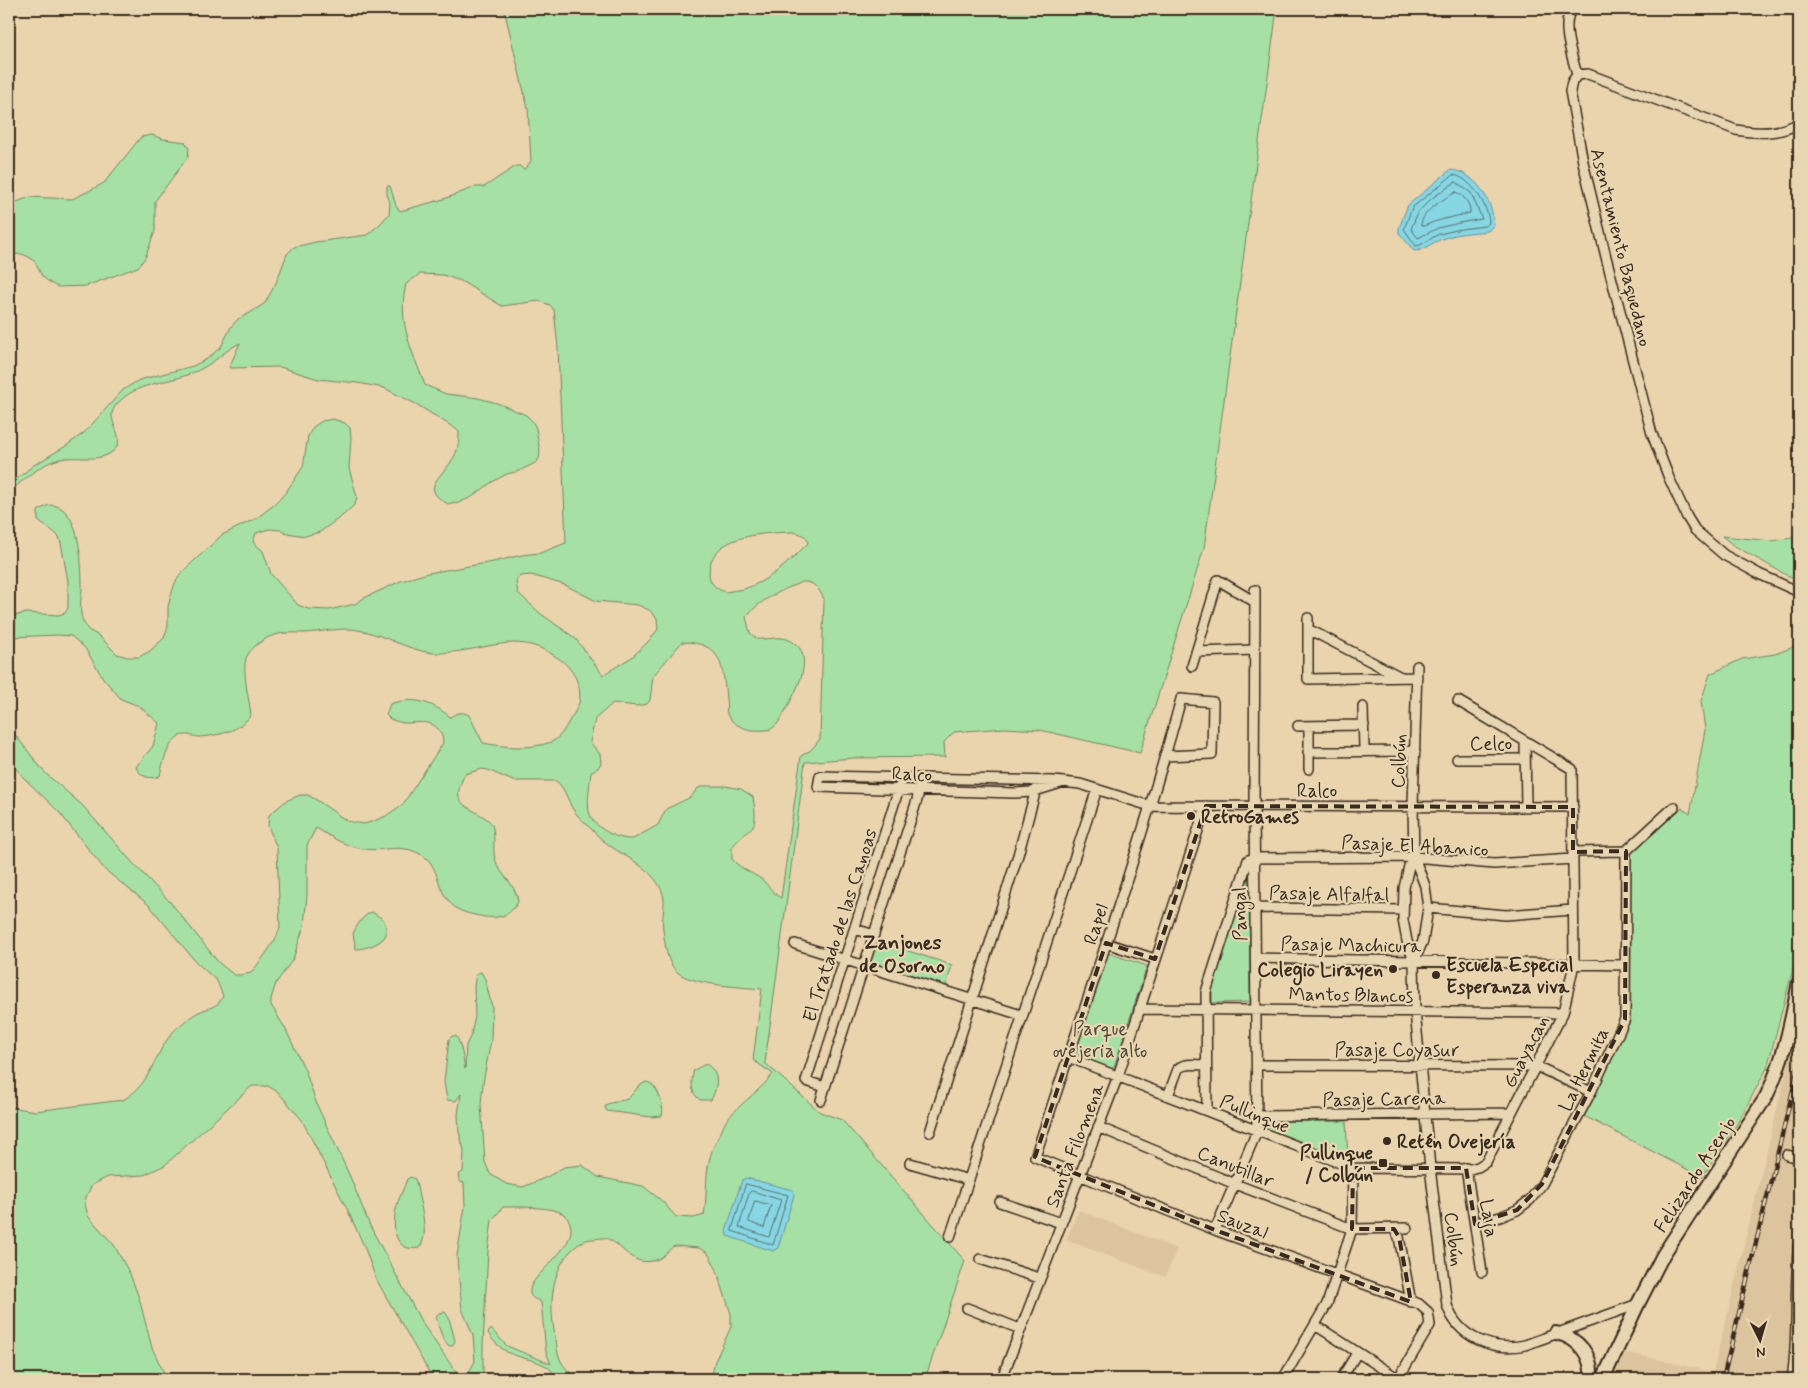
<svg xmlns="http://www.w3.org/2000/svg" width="1808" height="1388" font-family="Mynerve,sans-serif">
<rect width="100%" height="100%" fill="#ead4ae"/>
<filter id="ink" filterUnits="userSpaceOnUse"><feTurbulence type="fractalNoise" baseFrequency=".02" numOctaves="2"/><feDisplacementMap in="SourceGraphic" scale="10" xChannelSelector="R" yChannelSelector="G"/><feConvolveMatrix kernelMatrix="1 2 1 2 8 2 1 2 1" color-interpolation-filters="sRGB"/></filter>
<g filter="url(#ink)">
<path fill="#dcc59e" d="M 1799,1019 L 1799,1379 L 1611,1379 L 1625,1352 L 1713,1372 Z
M 1079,1210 L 1177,1249 L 1165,1277 L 1066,1240 Z"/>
<path fill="#a7e0a4" stroke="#718561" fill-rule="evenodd" d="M 504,9 L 1277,9 L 1204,548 L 1140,753 L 1040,730 L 1004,728 L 954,732 L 944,742 L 945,757 L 853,758 L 805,762 L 765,1063 L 820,1112 L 842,1120 L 965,1261 L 925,1379 L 711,1379 L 715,1361 L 731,1327 L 731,1314 L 716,1268 L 708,1253 L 699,1248 L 674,1246 C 668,1250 663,1258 656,1260 C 633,1267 626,1249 610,1240 C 606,1237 600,1238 595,1239 C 592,1239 587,1239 584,1241 C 549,1260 548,1307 556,1340 C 557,1346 557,1353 560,1359 C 563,1367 571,1373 577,1379 L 557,1379 C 549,1359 524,1361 507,1352 C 499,1347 493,1341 488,1333 L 491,1329 L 507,1346 L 551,1364 L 546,1352 L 541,1302 C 536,1299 531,1299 530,1293 C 526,1276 579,1249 570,1223 C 568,1220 567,1216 564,1214 C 551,1206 518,1207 503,1207 L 492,1220 L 488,1251 L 483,1345 L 483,1379 L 433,1379 L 376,1279 L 364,1246 L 347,1209 L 302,1120 L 278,1092 L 268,1086 L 252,1086 L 165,1165 L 144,1175 L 108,1177 L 92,1185 L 86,1197 L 85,1204 L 88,1216 L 114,1245 L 130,1274 L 139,1298 L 152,1348 L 167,1379 L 9,1379 L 9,1107 L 35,1111 L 123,1100 C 152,1084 153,1054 174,1031 C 180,1025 191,1016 199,1012 C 209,1007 218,1008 223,996 L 217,981 L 196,962 L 149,905 L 105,870 L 59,812 L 24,778 L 9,760 L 9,727 L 45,773 L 82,805 L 132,862 L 171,903 L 219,963 L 234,975 L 241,975 L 251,973 L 265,955 L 276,938 L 280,928 L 277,848 L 268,826 L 269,815 L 286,801 L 300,795 L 308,795 L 318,801 L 347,821 L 364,824 L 374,821 L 386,816 L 403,804 L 443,743 C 443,738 442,736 440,732 C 433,719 418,723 406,723 C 401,723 395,721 390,719 L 386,715 L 390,704 C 413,696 432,702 450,717 C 457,713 461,711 469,715 L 483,743 C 504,747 530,750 551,742 C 559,739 564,730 568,723 C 572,716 577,710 579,703 C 583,685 572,667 558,658 C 520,631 493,648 452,652 C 446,652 440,654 433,653 C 406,650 384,634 358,630 C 343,627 321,632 305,633 C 296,633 284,632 275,635 C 265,637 250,648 246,658 C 242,672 249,699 251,714 C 242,731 217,736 199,737 C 194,737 189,734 184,735 C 169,736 162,765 160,776 C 151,780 140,777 136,767 L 153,746 L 159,723 L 139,706 L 121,699 L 103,678 L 85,648 L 71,636 L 59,635 L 9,637 L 9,617 L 26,613 L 58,615 L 65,613 L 68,608 L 68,581 L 61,543 L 59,537 L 54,532 L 38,521 L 38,511 C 45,506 51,503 59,507 C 81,517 82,569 82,590 C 81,597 80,605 81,613 C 81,619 85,625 88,630 L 99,636 L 117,654 L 127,657 L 139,657 L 150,651 L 164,638 L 168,626 L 168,607 L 171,595 L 175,583 L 181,573 L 222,535 L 257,518 L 275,504 L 286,492 L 303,467 L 308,436 L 313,427 L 322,421 L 333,419 L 345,423 L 350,428 L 351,437 L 349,468 L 357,497 L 355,504 L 346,513 L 320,532 L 305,536 L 287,533 L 281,530 L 269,529 L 256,533 L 253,542 L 263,551 L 271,574 L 298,605 L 308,609 L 329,610 L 355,604 L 364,598 L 401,581 L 428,573 L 493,562 L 522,555 L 540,553 L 566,543 L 558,348 L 554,310 L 550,305 L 539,301 L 502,306 L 461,281 L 443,275 L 420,274 L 406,284 C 397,322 412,351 425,385 L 446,394 L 478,398 L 497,403 L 526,415 L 533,422 L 536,428 L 540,452 L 539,459 L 535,463 L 519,471 L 507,474 L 492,482 L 472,497 L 456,504 L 455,502 L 448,504 C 420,489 439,479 451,462 C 458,452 459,443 459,432 L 456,429 L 416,404 L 384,388 L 358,383 L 318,379 L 280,367 L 229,368 L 240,343 C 223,351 212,366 192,373 C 169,383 140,382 121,400 C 117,403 111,411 112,416 C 113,429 128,443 109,454 C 95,462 76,455 60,459 C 41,463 24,480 9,492 L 9,485 L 34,465 L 66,446 L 85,432 L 123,390 L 139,380 L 193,366 L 207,359 L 221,347 L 231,327 L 238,319 L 250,313 L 265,303 L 276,283 L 287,254 L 294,247 L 316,242 L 367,235 L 380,224 L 389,214 L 390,203 L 387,194 L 387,186 L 390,186 L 396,206 L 400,211 L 444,199 L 475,187 L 484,187 L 516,166 L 520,166 L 524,170 L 531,161 L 528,109 ZM 793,532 C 800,534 807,534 808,543 C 791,561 769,581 744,589 C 738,590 731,591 725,592 C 716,589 709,583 709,573 C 709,534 765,533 793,532 ZM 531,575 L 565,585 L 596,601 L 638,605 L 649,610 L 657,618 L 658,629 L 648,642 L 632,657 L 603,675 L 575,638 L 541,614 L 518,593 L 516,581 L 520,576 ZM 802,582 C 814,581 819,589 824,599 L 820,739 L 811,750 L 801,756 L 781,898 C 772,893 769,885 761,879 C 751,872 740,869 732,859 L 732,847 C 752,823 759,834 753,797 L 741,789 L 725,786 L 705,786 L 698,788 L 691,797 L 666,809 L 658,825 L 633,839 C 618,840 596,829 590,815 C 586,804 590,784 591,772 L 598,768 L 601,763 L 600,754 L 590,742 L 595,719 L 613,703 L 636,706 L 647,704 L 650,700 L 653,676 L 682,642 C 723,642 723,667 726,699 C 727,703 726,710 727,714 C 731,723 743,729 752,730 C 757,730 766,731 771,729 C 780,724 784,713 789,704 C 799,686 817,650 787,639 C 779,636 766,640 757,639 L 750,633 L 746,617 C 759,600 782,590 802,582 ZM 482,769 L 488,770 L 513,781 L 556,781 C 567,789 568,806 578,816 C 587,824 595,834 605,842 C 625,858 651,866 662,891 C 667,904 661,916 663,929 C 665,943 666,965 680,974 C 696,985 741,987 762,989 L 753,1060 L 773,1074 C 759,1092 743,1101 729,1117 C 725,1121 723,1128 720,1134 C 702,1165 709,1183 704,1215 L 694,1218 L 676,1217 L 663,1202 L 643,1186 L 598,1177 L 582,1165 L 564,1167 L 549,1176 L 523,1187 L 506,1184 L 490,1174 L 485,1162 L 481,1104 L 483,1083 L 491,1040 L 492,1007 L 485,979 L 481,972 L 476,974 L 474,986 L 475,1016 L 471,1035 L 466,1045 L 465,1069 C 463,1059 462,1046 456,1036 L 452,1036 L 449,1039 L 444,1082 L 447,1100 L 456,1101 L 461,1094 L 458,1115 L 459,1132 L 464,1150 L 463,1172 L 458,1175 L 460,1182 L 464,1183 L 465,1206 L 457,1256 L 458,1270 L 462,1309 L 473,1335 L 475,1361 L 469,1372 L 458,1375 L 422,1323 L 370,1226 L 351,1179 L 317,1105 L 305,1070 L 285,1028 L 271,1005 L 271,999 L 276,983 L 293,959 L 304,926 L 307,895 L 307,845 L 316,828 C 331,837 347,847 364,849 C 385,852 400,843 420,854 C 439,863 436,887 449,901 C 455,910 465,913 475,915 C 493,919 507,920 518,902 C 516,883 500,876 495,859 C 492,848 496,835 492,825 C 490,821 487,819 484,817 C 461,803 451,802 465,774 Z
M 152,135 L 163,139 L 185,142 L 189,148 L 188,157 L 155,201 L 155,231 L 145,258 L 138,267 L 86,286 L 58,287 L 50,283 L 42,276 L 35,262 L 29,257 L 22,254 L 9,255 L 9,205 L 30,197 L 72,199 L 87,192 L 104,183 L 141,137 Z
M 1722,536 L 1772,541 L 1799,537 L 1799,582 L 1733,545 Z
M 1799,645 L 1799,946 L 1767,1068 L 1737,1124 L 1702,1177 L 1582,1115 L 1627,1022 L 1629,852 L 1682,808 L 1690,814 L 1705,730 L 1701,701 L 1710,674 L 1742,659 L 1775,654 Z
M 1249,870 L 1250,1002 L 1212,1003 L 1212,989 Z
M 372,912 L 384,920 C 385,925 388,932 385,936 C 381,944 364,949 356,949 L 353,934 C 357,925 363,915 372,912 Z
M 877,941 L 952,965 L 946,986 L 873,963 L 871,960 Z
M 1108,953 L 1147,966 L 1113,1070 L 1072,1054 Z
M 706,1064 C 720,1072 718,1087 711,1100 L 700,1100 C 690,1092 691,1081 694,1070 Z
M 646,1082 C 657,1082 665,1107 662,1116 L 651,1117 L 607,1111 L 605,1108 L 607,1104 L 628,1099 L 639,1086 Z
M 1266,1121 L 1346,1121 L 1348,1159 L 1265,1128 Z
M 411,1177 L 415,1179 L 417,1186 C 419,1203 431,1234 419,1248 C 394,1253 392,1227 396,1209 C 398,1199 404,1189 407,1179 Z
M 445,1312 L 449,1318 L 455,1341 L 452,1346 L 449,1346 C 442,1339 438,1326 436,1316 L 439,1313 Z"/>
<path fill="#87d6e4" stroke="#699195" d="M 1450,170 C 1475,171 1493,201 1494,225 L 1488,231 C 1472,233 1455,233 1440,240 C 1430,243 1425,251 1414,251 L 1399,233 L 1399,228 L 1408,205 Z
M 746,1178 L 793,1190 L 794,1195 L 778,1248 L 773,1251 L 727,1236 L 726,1231 L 742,1180 Z"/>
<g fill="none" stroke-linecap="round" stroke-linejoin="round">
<path stroke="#596f6d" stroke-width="1" d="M 1453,175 C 1470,176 1489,207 1489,223 L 1485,226 L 1461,229 L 1439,234 L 1420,245 L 1416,246 L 1404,229 L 1412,208 Z
M 1456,182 L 1471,193 L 1482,219 L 1459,223 L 1438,228 L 1418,238 L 1411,229 L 1418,212 L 1431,199 Z
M 1456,192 C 1464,196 1471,204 1470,213 C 1454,217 1439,219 1424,226 L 1421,226 C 1421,211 1444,199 1456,192 Z
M 746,1184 L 788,1195 L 773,1245 L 732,1231 Z
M 752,1191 L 781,1200 L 769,1237 L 739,1227 L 749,1193 Z
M 755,1201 L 771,1205 L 764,1228 L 749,1222 Z"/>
<g stroke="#3b2a1e" stroke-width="12">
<path id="street" d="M 1571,9 C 1561,27 1572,55 1577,75
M 1799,123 C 1780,134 1758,134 1736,130 L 1588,74 L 1577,75 L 1572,82 L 1570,91 L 1583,162 L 1606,257 L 1652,434 L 1669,478 L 1687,517 L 1695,530 L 1724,555 L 1759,574 L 1799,592
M 1308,618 L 1308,679 L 1417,677
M 1308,629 L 1399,676
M 1196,652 L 1255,650
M 1192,666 L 1218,580 L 1255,602
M 1363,707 L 1364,751
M 1298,726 L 1364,725
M 1525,741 L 1526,807
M 1308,752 L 1415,751
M 1165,756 L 1212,754 L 1213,702 L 1181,699 C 1139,853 1085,1005 1035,1157 L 1215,1230 L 1419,1304 L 1428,1312 L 1430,1325 L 1398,1379
M 1457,759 L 1525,759
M 1309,769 L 1309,726
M 1064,782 L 1032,792 L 1014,793 L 818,787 L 820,776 L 1054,781 L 1080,784 L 1150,806 L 1573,807
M 1573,852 L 1626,851
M 1414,857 L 1409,866 L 1404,888 L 1403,920 L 1407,941 L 1414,961 L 1415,1011 L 1430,1168 L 1447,1305 C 1457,1337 1493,1352 1525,1345 L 1638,1304
M 1256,908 L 1402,910
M 1428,908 L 1506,915 L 1573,910
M 855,929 L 874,935
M 1106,943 L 1155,959
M 795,944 L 1021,1015
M 1256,958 L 1625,965
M 1414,961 L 1423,941 L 1428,908 L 1425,886 L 1414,857 L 1413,807 L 1417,666
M 1139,1009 L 1563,1013
M 1068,1057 L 1353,1168 L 1470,1169 L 1478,1167 L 1486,1162 L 1563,1013 L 1574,964 L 1572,769 L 1458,701
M 1257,1065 L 1536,1066 L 1591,1092
M 825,1087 L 806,1081 L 900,785
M 1168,1096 L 1178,1069 C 1184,1062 1197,1065 1206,1065
M 821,1100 L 917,800 L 920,786
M 1207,1111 L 1206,992 L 1248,860 L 1255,858 L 1414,857 L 1494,864 L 1573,859
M 1257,1116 L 1511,1113
M 1098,1127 L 1235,1184 L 1352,1229 L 1407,1228
M 930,1132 L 1018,855 L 1037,786
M 1787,1155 L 1799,1158
M 910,1163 L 969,1180
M 1466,1168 L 1482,1272
M 1000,1202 L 1061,1223
M 1475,1224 L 1500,1217 L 1517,1210 L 1530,1200 L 1542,1184 L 1591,1092 L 1625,1019 L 1626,851 L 1674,807
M 1394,1229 L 1399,1237 L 1411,1302
M 1215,1230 L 1257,1131 L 1254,807 L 1255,590
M 950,1237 L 1097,789
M 980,1259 L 1039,1278
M 967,1308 L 1020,1329
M 1315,1325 L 1399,1379
M 1002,1378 L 1118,1076 L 1206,806
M 1283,1379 L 1327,1304 L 1352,1229 L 1353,1168
M 1341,1379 L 1357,1353
M 1792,1379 C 1799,1333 1794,1287 1799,1241"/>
</g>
<g stroke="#3b2a1e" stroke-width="16">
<path id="secondary" d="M 1556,1333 C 1579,1338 1593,1356 1591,1379
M 1603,1379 L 1638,1304 L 1663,1255 L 1766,1097 C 1784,1060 1791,1022 1799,982"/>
</g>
<use href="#street" stroke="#e8d6b3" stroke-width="9"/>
<use href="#secondary" stroke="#e8d6b3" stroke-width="12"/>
<g stroke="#3b2a1e" stroke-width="4.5">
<path id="rail" d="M 1723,1379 L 1799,1065"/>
</g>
<use href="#rail" stroke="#e8d6b3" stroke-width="2.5" stroke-dasharray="8" stroke-linecap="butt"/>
</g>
</g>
<path fill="none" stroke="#3b2a1e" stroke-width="4" stroke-dasharray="10 6" stroke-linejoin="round" d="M 1206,806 L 1573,807 L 1573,852 L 1626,851 L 1625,1019 L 1542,1184 L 1517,1210 L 1475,1224 L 1466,1168 L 1353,1168 L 1352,1229 L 1394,1229 L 1399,1237 L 1411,1302 L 1215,1230 L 1035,1157 L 1106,943 L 1155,959 Z"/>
<g fill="#3b2a1e" stroke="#e8d6b3" stroke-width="2">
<circle cx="1191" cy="816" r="5"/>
<circle cx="1393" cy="969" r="5"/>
<circle cx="1436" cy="975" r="5"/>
<circle cx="1387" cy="1141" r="5"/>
<rect x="1378" y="1158" width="10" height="10" rx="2.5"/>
</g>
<g text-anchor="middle" stroke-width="4.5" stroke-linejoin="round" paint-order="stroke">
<g font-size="19" fill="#3b2a1e" stroke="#e8d6b3">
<text transform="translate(1622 247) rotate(76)" y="7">Asentamiento Baquedano</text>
<text x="1491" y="750">Celco</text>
<text transform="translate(1398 761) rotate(-88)" y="7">Colbún</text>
<text transform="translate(912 773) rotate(2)" y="7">Ralco</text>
<text x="1317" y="797">Ralco</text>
<text transform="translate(1415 845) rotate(3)" y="7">Pasaje El Abanico</text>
<text transform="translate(1329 893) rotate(1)" y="7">Pasaje Alfalfal</text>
<text transform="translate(1239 914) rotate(-91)" y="7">Pangal</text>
<text transform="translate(1095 924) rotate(-72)" y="7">Rapel</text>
<text transform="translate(839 925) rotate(-72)" y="7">El Tratado de las Canoas</text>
<text transform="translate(1351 944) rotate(1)" y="7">Pasaje Machicura</text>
<text transform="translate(1351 994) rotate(1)" y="7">Mantos Blancos</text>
<text x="1397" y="1056">Pasaje Coyasur</text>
<text transform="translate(1525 1051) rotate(-63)" y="7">Guayacan</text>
<text transform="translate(1583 1069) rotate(-64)" y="7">La Hermita</text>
<text transform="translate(1384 1098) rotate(-1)" y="7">Pasaje Carena</text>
<text transform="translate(1255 1113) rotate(22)" y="7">Pullinque</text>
<text transform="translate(1074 1145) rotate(-69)" y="7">Santa Filomena</text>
<text transform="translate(1236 1166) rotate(22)" y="7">Canutillar</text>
<text transform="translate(1694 1174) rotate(-57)" y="7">Felizardo Asenjo</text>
<text transform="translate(1490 1218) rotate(81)" y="7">Laja</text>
<text transform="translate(1243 1223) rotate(21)" y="7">Sauzal</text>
<text transform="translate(1455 1239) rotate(83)" y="7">Colbún</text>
</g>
<g font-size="19" font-weight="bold" fill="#3b2a1e" stroke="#e8d6b3" text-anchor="start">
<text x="1201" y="823">RetroGames</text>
<text x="1446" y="971">Escuela Especial<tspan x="1446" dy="22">Esperanza viva</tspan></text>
<text x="1383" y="976" text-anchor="end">Colegio Lirayen</text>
<text x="1397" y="1148">Retén Ovejería</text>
<text x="1373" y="1159" text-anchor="end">Pullinque<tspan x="1373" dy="22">/ Colbún</tspan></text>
</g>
<g font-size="19" fill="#4b4532" stroke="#e8d6b3">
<text x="1100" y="1035">Parque<tspan x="1100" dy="22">ovejeria alto</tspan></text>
</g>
<g font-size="20" font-weight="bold" fill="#3b2a1e" stroke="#e8d6b3">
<text x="902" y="949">Zanjones<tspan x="902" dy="23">de Osorno</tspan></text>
</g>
</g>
<rect width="1808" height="1388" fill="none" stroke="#e8d6b3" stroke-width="30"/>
<rect x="15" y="15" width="1778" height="1358" fill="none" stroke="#3b2a1e" stroke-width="2" filter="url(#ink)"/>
<g transform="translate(1760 1340) rotate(175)" stroke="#e8d6b3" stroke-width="4" paint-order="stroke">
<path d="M0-4L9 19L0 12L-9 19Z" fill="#3b2a1e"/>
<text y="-8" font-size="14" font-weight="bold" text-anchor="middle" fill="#3b2a1e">N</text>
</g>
</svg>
